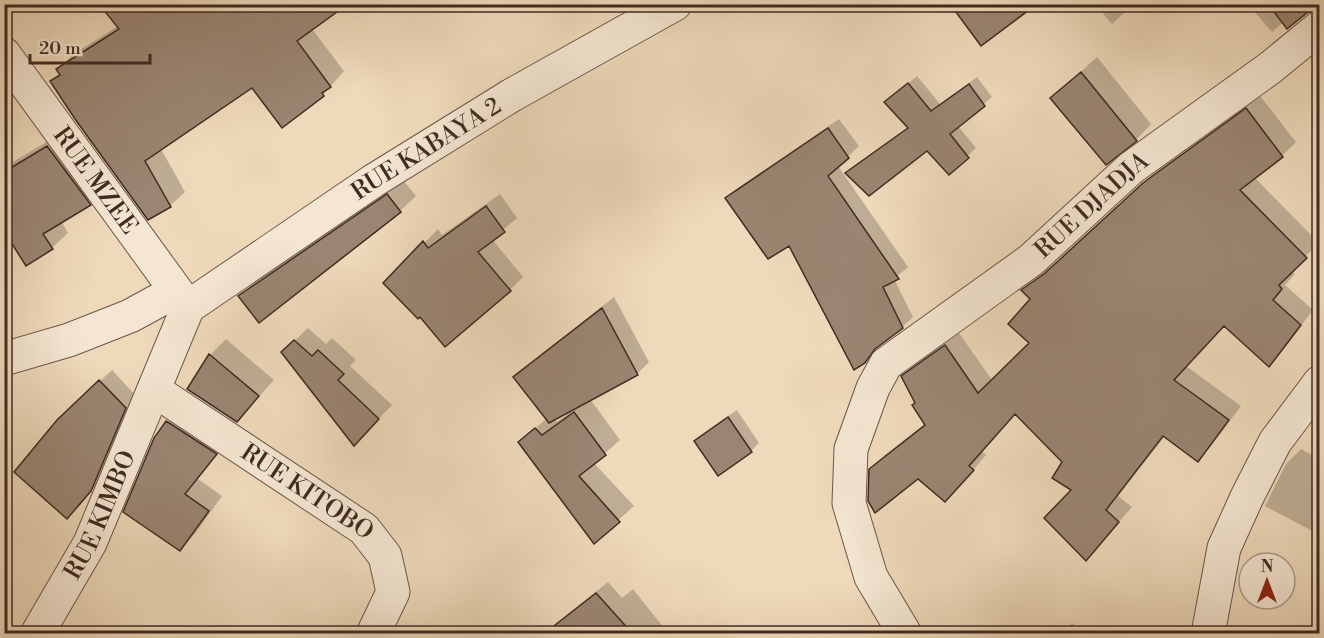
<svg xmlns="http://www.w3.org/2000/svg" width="1324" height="638" font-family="'Libre Bodoni',serif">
<rect width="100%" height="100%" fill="#eed9ba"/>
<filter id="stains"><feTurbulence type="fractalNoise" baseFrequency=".00333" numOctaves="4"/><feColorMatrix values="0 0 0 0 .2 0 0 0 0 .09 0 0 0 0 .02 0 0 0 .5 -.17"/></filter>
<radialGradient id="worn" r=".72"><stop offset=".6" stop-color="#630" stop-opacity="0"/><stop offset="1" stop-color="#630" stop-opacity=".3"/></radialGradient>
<path fill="#0003" fill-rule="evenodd" d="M 1095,4 L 1134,4 L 1112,24 Z
M 1248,4 L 1304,4 L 1272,32 Z
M 118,26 L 312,29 L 344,71 L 323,95 L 252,86 L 161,149 L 185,192 L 170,206 L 52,81 L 60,73 L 58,70 L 72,55 Z
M 1097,57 L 1151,124 L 1136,140 L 1052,98 Z
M 917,76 L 940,104 L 977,77 L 992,97 L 958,126 L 976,148 L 949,173 L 928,149 L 847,173 L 855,165 L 908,127 L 895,95 Z
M 1260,96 L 1296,142 L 1282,156 L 1254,177 L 1319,243 L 1291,271 L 1295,274 L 1285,285 L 1313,310 L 1282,351 L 1269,365 L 1224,325 L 1186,366 L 1241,406 L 1211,446 L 1198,460 L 1165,436 L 1118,496 L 1132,507 L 1086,559 L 1074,490 L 1064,461 L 1016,413 L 982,451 L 986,455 L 959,487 L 918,477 L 871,469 L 885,455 L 926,423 L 903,376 L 917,363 L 959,333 L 992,380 L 1031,343 L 1032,299 L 1023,290 L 1037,277 L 1059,260 L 1158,169 Z
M 839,119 L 859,146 L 838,166 L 908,267 L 894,279 L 913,317 L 902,327 L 881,343 L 864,362 L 789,244 L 727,199 L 738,188 Z
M 48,141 L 91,197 L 75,213 L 61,221 L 68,233 L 52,248 L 4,228 L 4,167 Z
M 403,180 L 416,196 L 400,211 L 240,296 L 255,281 Z
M 500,194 L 517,218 L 492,239 L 523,277 L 510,290 L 421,315 L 385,283 L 438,229 L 442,235 Z
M 614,297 L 649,362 L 638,373 L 590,399 L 620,440 L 594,463 L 634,506 L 594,542 L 520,442 L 547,418 L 515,377 L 527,366 ZM 572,409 L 573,410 L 557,422 L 554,418 Z
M 308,328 L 326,344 L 332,338 L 356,360 L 350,366 L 392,405 L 367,431 L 283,352 Z
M 226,339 L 274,380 L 237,421 L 189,389 L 210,355 Z
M 112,370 L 136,396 L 102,478 L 78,506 L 70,409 Z
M 182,408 L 230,439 L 198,479 L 222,496 L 194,535 L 180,549 L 155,439 L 168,422 Z
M 737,410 L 759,443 L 751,451 L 696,441 L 704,433 Z
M 1301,449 L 1320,459 L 1320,535 L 1265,506 L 1286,464 Z
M 608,582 L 622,598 L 633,589 L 664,628 L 668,625 L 674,634 L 547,634 L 558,622 Z
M 1072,623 L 1086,634 L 1061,634 Z"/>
<path fill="#9a8572" stroke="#402b23" stroke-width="1.5" d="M 99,4 L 348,4 L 297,41 L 331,87 L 322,93 L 324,96 L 282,128 L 252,88 L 145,161 L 171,207 L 148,220 L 75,119 L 50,81 L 60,75 L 56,69 L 119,29 Z
M 950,4 L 1037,4 L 981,46 Z
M 1268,4 L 1320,4 L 1320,9 L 1308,12 L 1287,29 Z
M 1081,72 L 1137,141 L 1106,165 L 1050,98 Z
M 908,83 L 931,111 L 969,84 L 985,106 L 950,134 L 969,158 L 949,175 L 927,151 L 869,196 L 845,173 L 908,128 L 884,102 Z
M 1246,108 L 1283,157 L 1240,190 L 1307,258 L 1279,285 L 1282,289 L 1273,300 L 1301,325 L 1269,367 L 1224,326 L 1174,380 L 1229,420 L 1198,462 L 1163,436 L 1106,510 L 1119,522 L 1086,561 L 1044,518 L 1071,490 L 1052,478 L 1062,462 L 1015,414 L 969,466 L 974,470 L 945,502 L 918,479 L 875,513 L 868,501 L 869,469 L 925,425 L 912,405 L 915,403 L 901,376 L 945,345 L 978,393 L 1029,343 L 1008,324 L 1030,299 L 1021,290 L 1044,274 L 1143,183 Z
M 828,128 L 849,158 L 828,176 L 899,279 L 883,287 L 903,328 L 875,349 L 865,363 L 854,370 L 789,246 L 768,259 L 725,198 Z
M 47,146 L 91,205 L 43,234 L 53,249 L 26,266 L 4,231 L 4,172 Z
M 387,194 L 401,212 L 259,323 L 238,296 Z
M 486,206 L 505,232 L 478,252 L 511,291 L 445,347 L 420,317 L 418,319 L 383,283 L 423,241 L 428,248 Z
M 602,308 L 638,375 L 549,423 L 513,377 Z
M 294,340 L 312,356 L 318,350 L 344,374 L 338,380 L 379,419 L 354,446 L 281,352 Z
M 209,354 L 259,396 L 237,422 L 187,389 Z
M 99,380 L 126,408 L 91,491 L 67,519 L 14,472 L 57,420 Z
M 574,412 L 606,455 L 579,476 L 620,522 L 594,544 L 518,442 L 535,428 L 542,435 Z
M 728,417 L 752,452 L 718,476 L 694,441 Z
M 166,421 L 217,454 L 185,494 L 209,511 L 180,551 L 123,512 L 154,438 Z
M 596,593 L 632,633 L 545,633 Z"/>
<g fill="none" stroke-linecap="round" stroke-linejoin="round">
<g stroke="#6c5649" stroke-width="35">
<g id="minor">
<path id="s1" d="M 4,54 L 188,307"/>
<path id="s2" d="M 188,307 L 373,181 L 512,95 L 675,4"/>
<path d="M 4,359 L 69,340 L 130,316 L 176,291"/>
<path id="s3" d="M 154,390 L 364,529 L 385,556 L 393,592 L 373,634"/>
<path id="s4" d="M 37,634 L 90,543 L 188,307"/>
<path id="s5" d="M 905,634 L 871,577 L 849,503 L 851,449 L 873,388 L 886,364 L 1031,260 L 1131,168 L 1270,68 L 1320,27"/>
<path d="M 1208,634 L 1224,548 L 1247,497 L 1275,442 L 1320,382"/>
</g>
</g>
<use href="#minor" stroke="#f4e6d2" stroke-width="33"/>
</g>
<g text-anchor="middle" stroke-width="4.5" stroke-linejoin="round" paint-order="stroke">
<g font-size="24" fill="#402b23" stroke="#f4e6d2">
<text dy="8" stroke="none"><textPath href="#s2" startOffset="286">RUE KABAYA 2</textPath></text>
<text dy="8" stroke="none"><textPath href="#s1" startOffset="156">RUE MZEE</textPath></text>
<text dy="8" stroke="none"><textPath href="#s5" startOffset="550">RUE DJADJA</textPath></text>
<text dy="8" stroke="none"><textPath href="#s3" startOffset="184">RUE KITOBO</textPath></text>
<text dy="8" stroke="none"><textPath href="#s4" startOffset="135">RUE KIMBO</textPath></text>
</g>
</g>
<rect width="1324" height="638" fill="none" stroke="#eed9ba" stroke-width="24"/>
<rect x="6" y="6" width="1312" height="626" fill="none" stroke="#402b23" stroke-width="3"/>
<rect x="12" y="12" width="1300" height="614" fill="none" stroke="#402b23" stroke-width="1.5"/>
<g transform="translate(1267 581)"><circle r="28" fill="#f4e6d2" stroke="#ac9b8c" stroke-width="1.5"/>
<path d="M0-4.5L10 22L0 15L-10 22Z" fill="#8f2418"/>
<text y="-9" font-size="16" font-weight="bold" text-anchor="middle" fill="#402b23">N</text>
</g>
<path d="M30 54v9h120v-9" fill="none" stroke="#402b23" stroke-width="3"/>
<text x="39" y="54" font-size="18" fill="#402b23" stroke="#f4e6d2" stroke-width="4.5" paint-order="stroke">20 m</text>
<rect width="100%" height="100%" filter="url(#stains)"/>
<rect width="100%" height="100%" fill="url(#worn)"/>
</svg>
